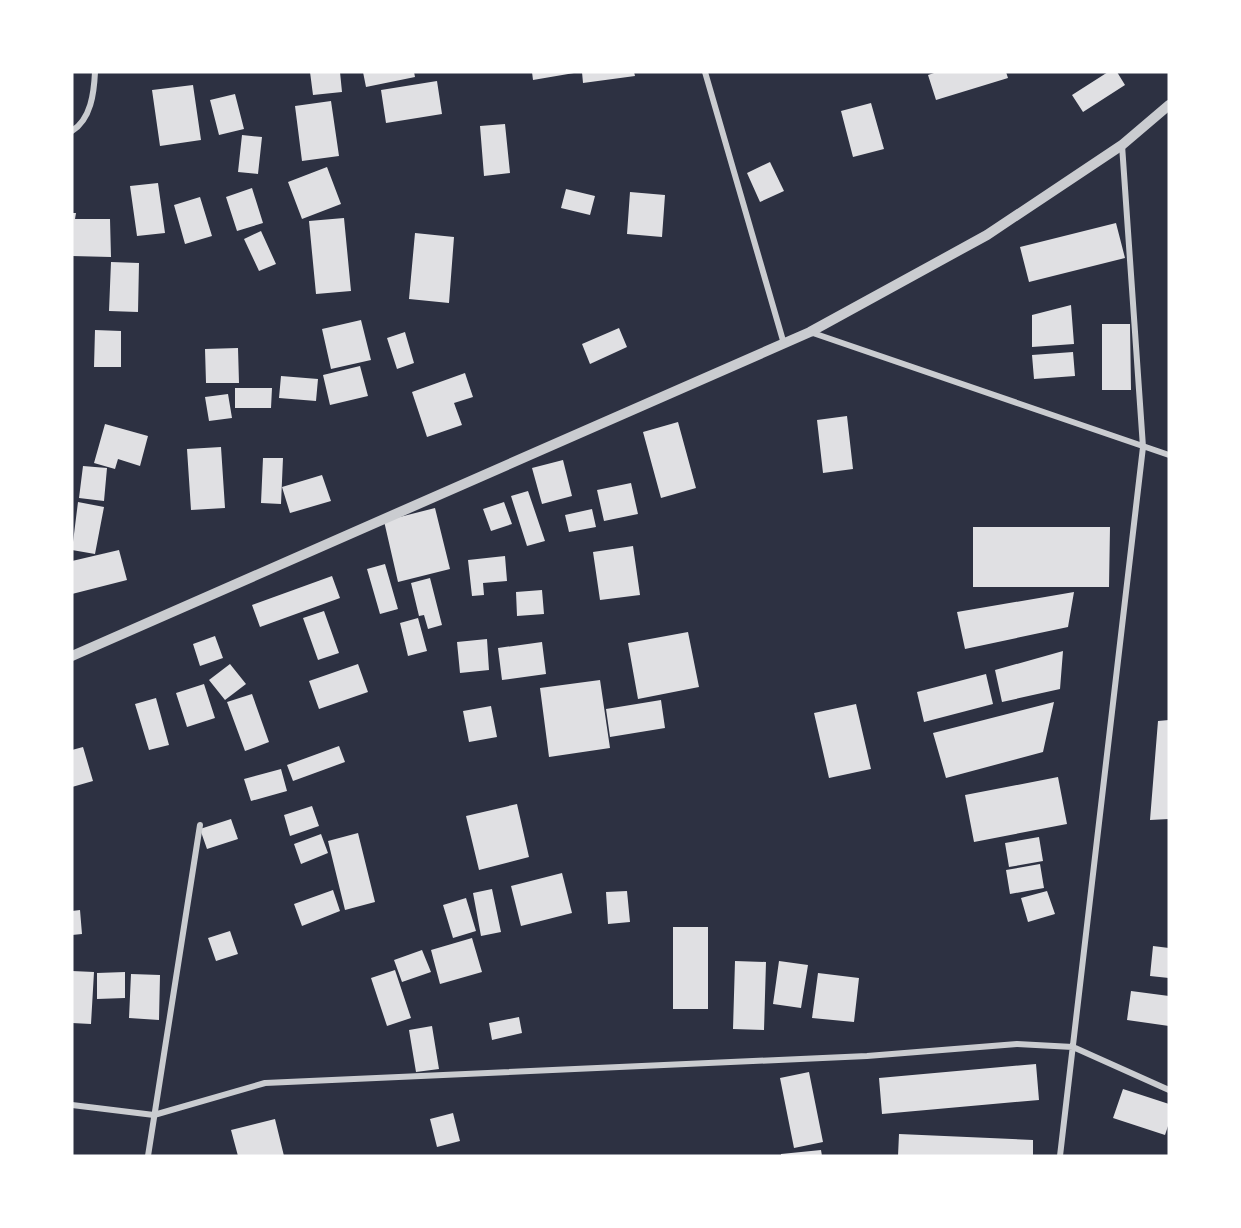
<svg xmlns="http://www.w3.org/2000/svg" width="1241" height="1228" font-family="'Roboto Condensed',sans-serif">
<rect width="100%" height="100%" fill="#2d3142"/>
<path fill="#e0e0e3" d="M 310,72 L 340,72 L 342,92 L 313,95 Z
M 363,72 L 414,72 L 415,77 L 366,87 Z
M 532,72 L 574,72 L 574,73 L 533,80 Z
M 582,72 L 634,72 L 635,76 L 583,83 Z
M 937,72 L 1006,72 L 1008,78 L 936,100 L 928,75 Z
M 1108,72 L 1117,72 L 1125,85 L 1083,112 L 1072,95 Z
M 437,81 L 442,114 L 386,123 L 381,90 Z
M 193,85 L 201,140 L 160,146 L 152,90 Z
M 235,94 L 244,129 L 219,135 L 210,100 Z
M 331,101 L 339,156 L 302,161 L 295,106 Z
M 871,103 L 884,149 L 853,157 L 841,111 Z
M 505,124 L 510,173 L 484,176 L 480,126 Z
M 242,135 L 262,137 L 258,174 L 238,172 Z
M 770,162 L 784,191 L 760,202 L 747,173 Z
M 327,167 L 341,204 L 302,219 L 288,182 Z
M 158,183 L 165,233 L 137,236 L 130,186 Z
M 252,188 L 263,223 L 237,231 L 226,197 Z
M 566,189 L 595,196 L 590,215 L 561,208 Z
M 630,192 L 665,195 L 662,237 L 627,234 Z
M 200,197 L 212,236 L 185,244 L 174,205 Z
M 72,213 L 76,213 L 75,219 L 110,219 L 111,257 L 72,256 Z
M 344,218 L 351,291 L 316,294 L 309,221 Z
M 1116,223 L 1125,258 L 1029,282 L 1020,247 Z
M 261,231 L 276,264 L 259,271 L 244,239 Z
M 415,233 L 454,237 L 449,303 L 409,299 Z
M 111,262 L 139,263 L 138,312 L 109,311 Z
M 1071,305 L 1074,344 L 1032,347 L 1032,315 Z
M 361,320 L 371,360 L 331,369 L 322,329 Z
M 1102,324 L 1130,324 L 1131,390 L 1102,390 Z
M 619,328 L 627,347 L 590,364 L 582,344 Z
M 95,330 L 121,331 L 121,367 L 94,367 Z
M 405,332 L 414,363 L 397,369 L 387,338 Z
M 238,348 L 239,383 L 206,383 L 205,349 Z
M 1073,352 L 1075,376 L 1034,379 L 1032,355 Z
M 360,366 L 368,396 L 330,405 L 323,375 Z
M 465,373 L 473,397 L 454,403 L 462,425 L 427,437 L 412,392 Z
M 281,376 L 318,379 L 316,401 L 279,398 Z
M 235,388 L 272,388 L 271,408 L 235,408 Z
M 228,394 L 232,418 L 209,421 L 205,397 Z
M 847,416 L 853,469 L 823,473 L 817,420 Z
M 678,422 L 696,488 L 661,498 L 643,432 Z
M 105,424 L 148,436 L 140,466 L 118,459 L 115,469 L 94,463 Z
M 221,447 L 225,508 L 191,510 L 187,449 Z
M 263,458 L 283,458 L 281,504 L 261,503 Z
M 563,460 L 572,496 L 542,504 L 532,468 Z
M 83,466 L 107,468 L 104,501 L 79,498 Z
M 322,475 L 331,501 L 290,513 L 282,487 Z
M 631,483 L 638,514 L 604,521 L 597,490 Z
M 528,491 L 545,541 L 527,546 L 511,496 Z
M 78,502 L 104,507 L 95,554 L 72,550 Z
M 504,502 L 512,524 L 491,531 L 483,509 Z
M 435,508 L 450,569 L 398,582 L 384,521 Z
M 592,509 L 596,527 L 569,532 L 565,515 Z
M 973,527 L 1110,527 L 1109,587 L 973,587 Z
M 633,546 L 640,595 L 600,600 L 593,552 Z
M 119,550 L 127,580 L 72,594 L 72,561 Z
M 505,556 L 507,581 L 483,583 L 484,595 L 472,596 L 468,560 Z
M 385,564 L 398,609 L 380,614 L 367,569 Z
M 332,576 L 340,598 L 260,627 L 252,605 Z
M 430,578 L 442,625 L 428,629 L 424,615 L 419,616 L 411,583 Z
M 542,590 L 544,614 L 517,616 L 516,592 Z
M 1074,592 L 1068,627 L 965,649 L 957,612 Z
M 324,611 L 339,653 L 318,660 L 303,618 Z
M 418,618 L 427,651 L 408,656 L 400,623 Z
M 688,632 L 699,687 L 638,699 L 628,643 Z
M 215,636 L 223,658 L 200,666 L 193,644 Z
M 487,639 L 489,670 L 460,673 L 457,642 Z
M 542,642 L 546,674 L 502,680 L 498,648 Z
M 1063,651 L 1060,689 L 1002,702 L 995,670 Z
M 230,664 L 246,684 L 225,700 L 209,680 Z
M 358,664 L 368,692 L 319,709 L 309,681 Z
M 986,674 L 993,704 L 924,722 L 917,692 Z
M 600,680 L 610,748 L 549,757 L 540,688 Z
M 204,684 L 215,718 L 187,727 L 176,693 Z
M 252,694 L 269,742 L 245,751 L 227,702 Z
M 156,698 L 169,745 L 149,750 L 135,704 Z
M 661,700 L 665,728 L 610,737 L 606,709 Z
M 1054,702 L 1043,752 L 946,778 L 933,733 Z
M 856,704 L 871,769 L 829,778 L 814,713 Z
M 491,706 L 497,737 L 469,742 L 463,711 Z
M 1169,720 L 1169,819 L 1150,820 L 1158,721 Z
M 339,746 L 345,762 L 293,781 L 287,765 Z
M 83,747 L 93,781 L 72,787 L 72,750 Z
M 281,769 L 287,791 L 251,801 L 244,779 Z
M 1058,777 L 1067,824 L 974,842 L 965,795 Z
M 517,804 L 529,857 L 479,870 L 466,816 Z
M 312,806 L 319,826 L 290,836 L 284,815 Z
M 231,819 L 238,839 L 207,849 L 200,829 Z
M 358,833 L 375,902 L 345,910 L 328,841 Z
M 321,834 L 328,853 L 301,864 L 294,844 Z
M 1039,837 L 1043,861 L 1009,867 L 1005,843 Z
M 1040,864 L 1044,888 L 1010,894 L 1006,870 Z
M 562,873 L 572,913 L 521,926 L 511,886 Z
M 492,889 L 501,932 L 481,936 L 473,893 Z
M 333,890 L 340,911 L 302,926 L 294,904 Z
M 627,891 L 630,922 L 608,924 L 606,892 Z
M 1047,891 L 1055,914 L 1028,922 L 1021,898 Z
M 466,898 L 476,931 L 453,938 L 443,905 Z
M 80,910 L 82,934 L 72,935 L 72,911 Z
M 673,927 L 708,927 L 708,1009 L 673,1009 Z
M 230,931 L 238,954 L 216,961 L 208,938 Z
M 472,938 L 482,972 L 440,984 L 431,950 Z
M 1153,946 L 1169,948 L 1169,978 L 1150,976 Z
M 422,950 L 431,972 L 402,982 L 394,960 Z
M 735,961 L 766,962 L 764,1030 L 733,1029 Z
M 779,961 L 808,965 L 801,1008 L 773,1004 Z
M 395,970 L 411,1018 L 387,1026 L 371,978 Z
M 72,971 L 94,972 L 91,1024 L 72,1023 Z
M 125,972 L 125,998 L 97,999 L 97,973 Z
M 818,973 L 859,978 L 854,1022 L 812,1018 Z
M 131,974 L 160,975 L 159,1020 L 129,1018 Z
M 1131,991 L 1169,996 L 1169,1026 L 1127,1020 Z
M 519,1017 L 522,1033 L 492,1040 L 489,1023 Z
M 432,1026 L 439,1069 L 416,1072 L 409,1030 Z
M 1036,1064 L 1039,1100 L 882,1114 L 879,1078 Z
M 809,1072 L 823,1142 L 794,1148 L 780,1078 Z
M 1123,1089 L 1169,1104 L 1169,1123 L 1165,1135 L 1113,1118 Z
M 453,1113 L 460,1141 L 437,1147 L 430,1119 Z
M 275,1119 L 284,1156 L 238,1156 L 231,1130 Z
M 899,1134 L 1033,1140 L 1033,1156 L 898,1156 Z
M 821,1150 L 822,1156 L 781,1156 L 781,1154 Z"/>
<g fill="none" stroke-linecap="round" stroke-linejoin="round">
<path stroke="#caccd0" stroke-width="6" d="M 705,72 L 784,344
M 72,131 C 91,119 94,93 95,72
M 810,332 L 1169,455
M 72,1105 L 154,1115 L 265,1083 L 867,1056 L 1017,1044 L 1073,1047 L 1169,1090
M 148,1156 L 200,825
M 1060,1156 L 1143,447 L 1122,145"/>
<path stroke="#caccd0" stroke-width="10" d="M 72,656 L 810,332 L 987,235 L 1122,145 L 1169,105"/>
</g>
<rect width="1241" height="1228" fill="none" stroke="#ffffff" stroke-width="147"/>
</svg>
